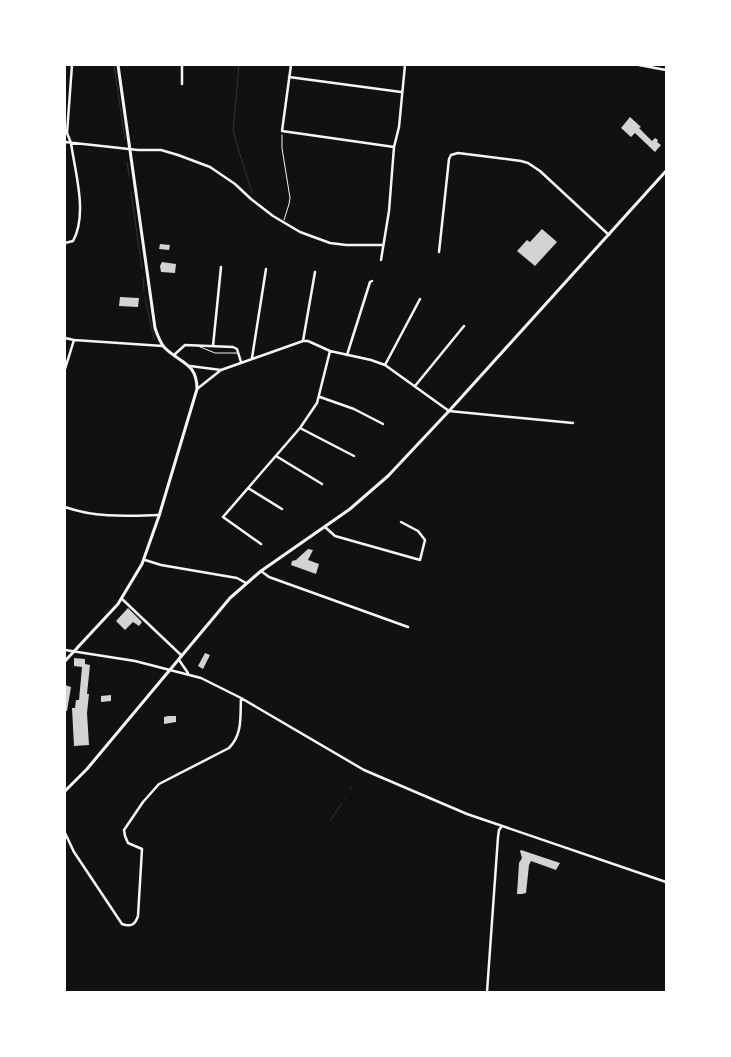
<svg xmlns="http://www.w3.org/2000/svg" width="731" height="1057" font-family="Jost,sans-serif">
<rect width="100%" height="100%" fill="#111"/>
<g fill="none" stroke-linecap="round" stroke-linejoin="round">
<path stroke="#333" stroke-width="1" d="M 114,65 L 125,140
M 239,65 L 233,131 L 252,193
M 127,162 L 129,176
M 131,192 L 142,269
M 143,278 L 144,290
M 145,297 L 154,339
M 350,789 L 352,786
M 344,799 L 345,798
M 330,821 L 342,803"/>
</g>
<path fill="#d3d3d3" d="M 630,117 L 641,127 L 639,128 L 652,141 L 655,138 L 658,140 L 657,142 L 661,145 L 655,152 L 635,133 L 631,137 L 621,128 Z
M 542,229 L 557,242 L 535,266 L 517,251 L 527,240 L 530,242 Z
M 160,244 L 170,245 L 169,250 L 159,249 Z
M 162,262 L 176,264 L 175,273 L 161,272 L 160,266 Z
M 120,297 L 139,298 L 138,307 L 119,306 Z
M 308,549 L 313,550 L 308,560 L 319,564 L 316,574 L 291,565 L 292,561 L 296,560 Z
M 128,608 L 142,622 L 139,626 L 133,622 L 125,630 L 116,621 Z
M 205,653 L 210,655 L 203,669 L 198,666 Z
M 74,658 L 85,659 L 85,664 L 90,665 L 87,694 L 89,694 L 87,713 L 89,745 L 74,746 L 72,708 L 75,708 L 76,700 L 79,700 L 82,667 L 74,666 Z
M 65,685 L 71,687 L 67,711 L 65,711 Z
M 111,695 L 111,701 L 101,702 L 101,696 Z
M 168,716 L 176,716 L 176,722 L 164,724 L 164,717 Z
M 521,850 L 560,863 L 556,870 L 531,861 L 529,865 L 526,893 L 522,894 L 517,894 L 519,863 L 522,858 L 520,851 Z"/>
<g fill="none" stroke-linecap="round" stroke-linejoin="round">
<path stroke="#f5f5f5" stroke-width="1" d="M 282,135 L 282,148 L 290,198 L 289,204 L 284,220"/>
<path stroke="#f5f5f5" stroke-width="1" d="M 198,346 L 215,353 L 238,353"/>
<path stroke="#f5f5f5" stroke-width="2.5" d="M 182,65 L 182,84
M 291,65 L 282,131 L 394,147
M 639,65 L 666,70
M 289,77 L 401,92
M 65,142 L 138,150 L 161,150 L 178,155 L 210,167 L 235,184 L 251,199 L 273,216 L 300,232 L 330,243 L 346,245 L 383,245
M 65,243 L 73,241 C 88,214 75,172 71,143 L 67,133 L 72,65
M 439,252 L 449,159 L 451,155 L 458,153 L 521,161 L 528,163 L 540,171 L 609,235
M 381,260 L 389,211 L 394,147 L 399,127 L 405,65
M 65,338 L 74,340 L 163,346
M 303,341 L 315,272
M 213,346 L 221,267
M 174,355 L 185,345 L 233,347 L 237,349 L 241,362
M 347,355 L 370,282 L 372,281
M 252,358 L 266,269
M 385,365 L 420,299
M 190,366 L 221,370
M 65,369 L 74,340
M 415,386 L 464,326
M 197,389 L 221,370 L 303,341 L 308,341 L 330,351 L 371,360 L 385,365 L 449,411 L 573,423
M 320,397 L 354,409 L 383,424
M 300,428 L 354,456
M 276,456 L 322,484
M 248,488 L 282,509
M 65,507 C 96,518 127,516 159,515
M 325,527 L 335,536 L 420,560 L 425,540 L 418,531 L 401,522
M 261,544 L 223,517 L 300,428 L 317,403 L 330,351
M 145,560 L 161,565 L 237,578 L 246,583
M 261,571 L 269,577 L 408,627
M 122,599 L 181,655
M 65,650 L 135,661 L 201,678 L 241,698 L 364,770 L 467,814 L 666,882
M 179,660 L 188,673
M 65,833 L 74,852 L 122,924 C 131,927 135,925 138,916 L 142,849 L 128,843 L 125,836 L 124,830 L 143,802 L 159,784 L 229,748 C 243,734 240,716 241,698
M 487,992 L 498,837 L 499,830 L 502,826"/>
<path stroke="#f5f5f5" stroke-width="3" d="M 65,661 L 118,604 L 142,564 L 159,516 L 197,389 C 197,362 179,363 164,347 C 160,342 157,334 155,328 L 118,65
M 65,791 L 87,769 L 230,598 L 261,571 L 350,509 L 388,476 L 449,411 L 666,171"/>
</g>
<rect width="731" height="1057" fill="none" stroke="#ffffff" stroke-width="132"/>
</svg>
